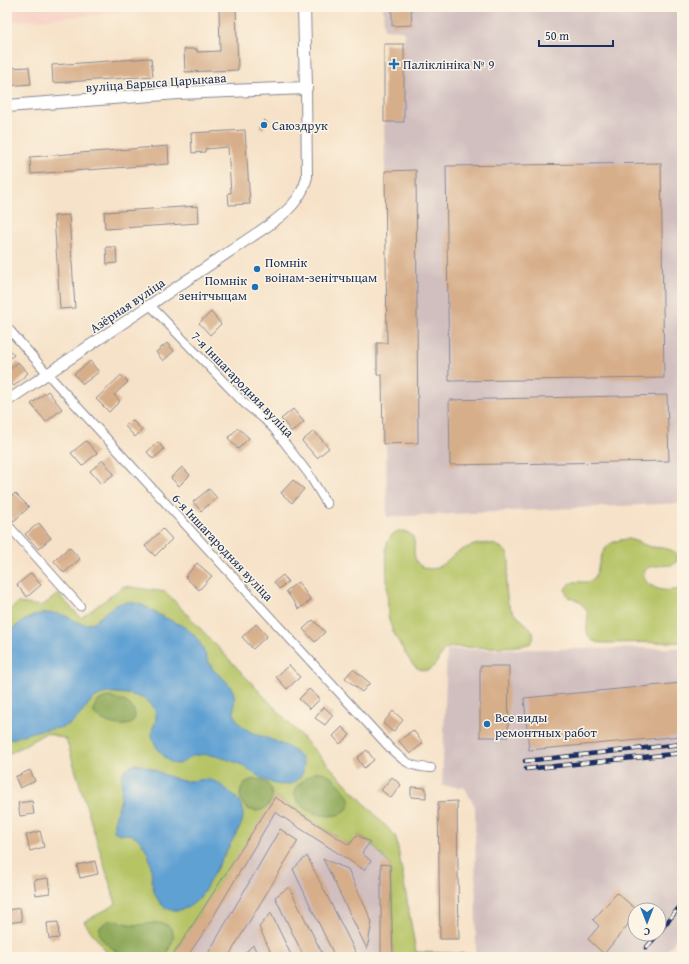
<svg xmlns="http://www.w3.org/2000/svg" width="689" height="964" font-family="'Gentium Book Plus',serif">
<rect width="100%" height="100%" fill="#fcf5e5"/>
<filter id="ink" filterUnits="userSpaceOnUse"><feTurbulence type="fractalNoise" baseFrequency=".025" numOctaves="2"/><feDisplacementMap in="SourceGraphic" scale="8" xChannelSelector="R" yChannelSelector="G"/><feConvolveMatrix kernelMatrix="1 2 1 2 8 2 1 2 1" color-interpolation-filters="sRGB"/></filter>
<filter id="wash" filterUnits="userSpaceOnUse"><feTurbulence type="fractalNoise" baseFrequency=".012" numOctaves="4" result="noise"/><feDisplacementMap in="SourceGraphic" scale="16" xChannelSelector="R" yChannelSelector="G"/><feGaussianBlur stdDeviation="0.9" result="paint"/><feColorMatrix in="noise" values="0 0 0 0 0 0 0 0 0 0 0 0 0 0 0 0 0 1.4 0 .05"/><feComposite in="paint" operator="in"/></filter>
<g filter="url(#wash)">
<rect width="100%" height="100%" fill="#f6e2c8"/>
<path fill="#f6d1c5" d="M 7,7 L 120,7 L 121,13 L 7,22 Z"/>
<path fill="#d1bfbf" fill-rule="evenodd" d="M 383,7 L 682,7 L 682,503 L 387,517 L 386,444 L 418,443 L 416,171 L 385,171 L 384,122 L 404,121 L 404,33 L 401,30 L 384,29 Z
M 682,648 L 682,932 L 662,957 L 476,957 L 475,806 L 464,787 L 442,786 L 447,650 ZM 635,910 L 659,910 L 659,934 L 635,934 Z
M 275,797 L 349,845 L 357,835 L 370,842 L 390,865 L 393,957 L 173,957 L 173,955 Z"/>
<path fill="#b6c466" stroke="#687a62" d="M 398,531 C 428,531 403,558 423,567 C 436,573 445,562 454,555 C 466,546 486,539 500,547 C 515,555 507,571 506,585 C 506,591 507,597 508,603 C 513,616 524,620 532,630 C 534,634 534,638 532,642 C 526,649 466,647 454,647 C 450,647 446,648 443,651 C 441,654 440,657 438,660 C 432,673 422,673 412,664 C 403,649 392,634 388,616 L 386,548 C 388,540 390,535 398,531 Z
M 629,539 C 636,541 642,544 648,546 C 658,549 672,546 678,556 C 678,559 677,562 674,564 C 667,568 641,561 644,577 C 645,581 648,584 652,586 C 661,592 672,591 682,588 L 682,642 L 600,643 C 580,639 590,625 587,611 L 580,602 L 568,597 L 565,589 C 574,575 584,587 593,579 C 596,576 597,572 598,568 C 602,548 609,540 629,539 Z
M 124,586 L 166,592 L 396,837 L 416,952 L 476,954 L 476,957 L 393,957 L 390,865 L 370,842 L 358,835 L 349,845 L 276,797 L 173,955 L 173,957 L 110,957 L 84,922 L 116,904 L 66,739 L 46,733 L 7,755 L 7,612 L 18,603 L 42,606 L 58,594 L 81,618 Z"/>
<path fill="#90aa5b" stroke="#566c5c" d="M 108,697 C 120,699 135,703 135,717 L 132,723 C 121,729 101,722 94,713 C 93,703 99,699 108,697 Z
M 315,772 C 319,772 322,772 325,773 C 334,777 349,793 350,803 C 344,828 290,813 295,788 L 306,778 Z
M240 795a16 16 0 1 1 32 0a16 16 0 1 1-32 0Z
M 111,920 C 120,920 127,925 136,925 C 146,925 169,917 173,933 C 175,941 167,949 167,957 C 159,957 128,959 123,957 C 121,955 118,952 116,951 C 102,942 89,928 111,920 Z"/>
<path fill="#60a1d3" stroke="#3e6898" d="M 128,602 C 144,603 150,610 163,617 C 176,623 189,627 197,639 C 204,648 206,659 212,668 C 218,675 227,680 232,689 C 238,699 230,710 237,720 C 240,725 245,729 251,732 C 265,739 310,748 303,771 C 301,778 296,782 290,784 C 267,789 253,769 235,762 C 224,758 209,753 197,755 C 185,756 181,771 168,760 C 161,754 152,743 152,733 C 152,727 156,723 156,718 C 157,698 132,694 117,693 C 87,691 90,710 71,723 C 62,730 49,728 37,731 C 27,733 17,737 7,741 L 7,634 C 24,617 45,607 68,617 C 74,620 82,625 88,624 C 97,622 104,613 111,608 C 116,604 122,603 128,602 Z
M 136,764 C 151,766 164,776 179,780 C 190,783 200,778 210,780 C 216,781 221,785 226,789 C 239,798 247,809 241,825 C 232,841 223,857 214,873 C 208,883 203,896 194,903 C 187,909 180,911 171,910 C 164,908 159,903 156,896 C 147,878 157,862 141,842 C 131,829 124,838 114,831 L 114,822 L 121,799 L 122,775 L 125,769 Z"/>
<g id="blocks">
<path fill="#d7ae8a" d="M 219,7 L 236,7 L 238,70 L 185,72 L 184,49 L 197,49 L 197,52 L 220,51 Z
M 392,7 L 411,7 L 412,25 L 392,26 Z
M 384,44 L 404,44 L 404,122 L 384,122 Z
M 151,58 L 153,76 L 53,83 L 52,65 Z
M 29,67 L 31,84 L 7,86 L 7,68 Z
M 265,120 L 268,124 L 262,129 L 259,125 Z
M 245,130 L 250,204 L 229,205 L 228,193 L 231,193 L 228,147 L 205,149 L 205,152 L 192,153 L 191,133 Z
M 168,146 L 169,164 L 31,174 L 30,157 Z
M 661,163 L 664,378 L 449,381 L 446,166 Z
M 416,170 L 418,443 L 383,444 L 382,375 L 377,375 L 377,343 L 387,343 L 385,171 Z
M 198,206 L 199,223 L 105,229 L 104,212 Z
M 69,215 L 75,308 L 60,309 L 54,216 Z
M 106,247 L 116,247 L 117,263 L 107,264 Z
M 211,312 L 221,324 L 210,335 L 199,323 Z
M 167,343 L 174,351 L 163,361 L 156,352 Z
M 7,347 L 14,355 L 7,361 Z
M 90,361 L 99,372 L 83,384 L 74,374 Z
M 18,362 L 28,373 L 14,386 L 7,379 L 7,372 Z
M 121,375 L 128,382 L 114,395 L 120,401 L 109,412 L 96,399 Z
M 48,391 L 62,409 L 46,422 L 31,404 Z
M 667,395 L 669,461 L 450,465 L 449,400 Z
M 293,409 L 304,422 L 292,432 L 281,419 Z
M 132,420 L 142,430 L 135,437 L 125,426 Z
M 238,428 L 249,438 L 238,449 L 228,438 Z
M 314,431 L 329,448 L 317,458 L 302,441 Z
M 86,441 L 97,453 L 82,466 L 71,453 Z
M 158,442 L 164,449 L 153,459 L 147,452 Z
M 103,460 L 114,474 L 101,484 L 90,471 Z
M 182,467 L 190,475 L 179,486 L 171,478 Z
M 293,480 L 304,489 L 292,503 L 281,493 Z
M 209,489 L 217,498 L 201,511 L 193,502 Z
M 15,493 L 29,507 L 14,521 L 7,513 L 7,501 Z
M 39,523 L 51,538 L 38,549 L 25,534 Z
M 163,529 L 172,539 L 155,556 L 145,546 Z
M 69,547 L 80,559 L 64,573 L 54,561 Z
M 197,563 L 212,576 L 199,590 L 185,577 Z
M 31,573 L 41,585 L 27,597 L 17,585 Z
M 283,575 L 288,582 L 279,589 L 274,582 Z
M 298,582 L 311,600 L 299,609 L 286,591 Z
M 313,620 L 325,632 L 315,642 L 303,629 Z
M 256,624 L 267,636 L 253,649 L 242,637 Z
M 289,665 L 300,677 L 287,689 L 276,677 Z
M 480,666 L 509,666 L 508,737 L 480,737 Z
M 353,669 L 370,683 L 362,692 L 345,678 Z
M 682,683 L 682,736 L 529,750 L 524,698 Z
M 309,689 L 320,699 L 310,709 L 299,699 Z
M 324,707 L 333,715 L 325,725 L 315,718 Z
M 393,711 L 403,720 L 393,732 L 383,723 Z
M 342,727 L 350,735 L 340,744 L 333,736 Z
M 413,730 L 423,743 L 410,754 L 399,741 Z
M 367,750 L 374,760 L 364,768 L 357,758 Z
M 30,770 L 35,781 L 20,788 L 15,777 Z
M 392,777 L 401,785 L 391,798 L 381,790 Z
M 411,787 L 426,788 L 426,798 L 411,797 Z
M 275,797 L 349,845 L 357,835 L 370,842 L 362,853 L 371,861 L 364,870 L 275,812 L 206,929 L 187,957 L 176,957 L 173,955 Z
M 32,801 L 34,814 L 20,816 L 18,803 Z
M 457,801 L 459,939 L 440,939 L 438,802 Z
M 280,829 L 298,841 L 228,957 L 206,957 Z
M 40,831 L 44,847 L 30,851 L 26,835 Z
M 307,856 L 358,957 L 335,957 L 293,869 Z
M 323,859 L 348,869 L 372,922 L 367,949 Z
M 95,861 L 98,874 L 80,878 L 77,865 Z
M 381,864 L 390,865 L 393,957 L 381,957 Z
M 48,878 L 50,893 L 36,895 L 34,880 Z
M 289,887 L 324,957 L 304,957 L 275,897 Z
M 617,893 L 637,910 L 635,910 L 635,916 L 604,954 L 588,939 L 599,926 L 593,920 Z
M 20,908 L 22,921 L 8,923 L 7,910 Z
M 271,913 L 292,957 L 273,957 L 259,927 Z
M 58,922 L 59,938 L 49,939 L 47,923 Z
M 253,945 L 259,957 L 241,957 Z"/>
</g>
</g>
<g filter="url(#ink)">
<use href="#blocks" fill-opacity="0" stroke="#888893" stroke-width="1"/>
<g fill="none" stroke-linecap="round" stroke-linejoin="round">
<g stroke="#888893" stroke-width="10">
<path id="minor" d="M 150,305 L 244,403 L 263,418 L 274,429 L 308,473 L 327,504
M 7,327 L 53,380 L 391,749 C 405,762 410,767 431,768
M 7,524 L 80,606"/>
</g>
<g stroke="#888893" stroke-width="12">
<path id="tertiary" d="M 7,401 L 269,225 C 287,212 302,199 307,177 L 306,88"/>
</g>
<g stroke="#888893" stroke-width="14">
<path id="secondary" d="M 7,106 L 178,93 L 306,88 L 304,7"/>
</g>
<use href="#minor" stroke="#fff" stroke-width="8"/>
<use href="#tertiary" stroke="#fff" stroke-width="10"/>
<use href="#secondary" stroke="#fff" stroke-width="12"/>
<g stroke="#1b2f5e" stroke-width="4.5">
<path id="rail" d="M 525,761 L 682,744
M 526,769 L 682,753
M 659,932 L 682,904
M 646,948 L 658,934"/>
</g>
<use href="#rail" stroke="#fcf5e5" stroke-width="3" stroke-dasharray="9" stroke-linecap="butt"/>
</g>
</g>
<g fill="#1f6fb2" stroke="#fcf5e5" stroke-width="1.5">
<path d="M392 58h4v4h4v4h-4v4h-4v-4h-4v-4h4z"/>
<circle cx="264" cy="125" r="4"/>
<circle cx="257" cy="269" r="4"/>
<circle cx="255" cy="287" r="4"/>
<circle cx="487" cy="724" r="4"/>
</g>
<g text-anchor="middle" stroke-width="3" stroke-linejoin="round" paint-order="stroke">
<g font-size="13" fill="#1b2f5e" stroke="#fcf5e5" text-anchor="start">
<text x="403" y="69">Паліклініка № 9</text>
<text x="272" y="130">Саюздрук</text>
<text x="265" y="267">Помнік<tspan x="265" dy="15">воінам-зенітчыцам</tspan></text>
<text x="247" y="285" text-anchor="end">Помнік<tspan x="247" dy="15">зенітчыцам</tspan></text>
<text x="495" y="722">Все виды<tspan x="495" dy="15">ремонтных работ</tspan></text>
</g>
<g font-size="13" fill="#1b2f5e" stroke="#fcf5e5">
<text transform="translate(156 82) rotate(-4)" y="5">вуліца Барыса Царыкава</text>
<text transform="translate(127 305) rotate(-34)" y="5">Азёрная вуліца</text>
<text transform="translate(243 384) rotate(46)" y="5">7-я Іншагародняя вуліца</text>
<text transform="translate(223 547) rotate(47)" y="5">6-я Іншагародняя вуліца</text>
</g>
</g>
<rect width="689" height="964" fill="none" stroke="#fcf5e5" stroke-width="24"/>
<g transform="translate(647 922) rotate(180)"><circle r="19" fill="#fcf5e5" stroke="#a2a6af"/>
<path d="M0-3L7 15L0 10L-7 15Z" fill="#1f6fb2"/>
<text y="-6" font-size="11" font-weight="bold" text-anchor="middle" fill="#1b2f5e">С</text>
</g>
<path d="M539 40v6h74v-6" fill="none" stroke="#1b2f5e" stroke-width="2"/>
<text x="545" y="40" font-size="12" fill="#1b2f5e" stroke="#fcf5e5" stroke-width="3" paint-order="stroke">50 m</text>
</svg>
